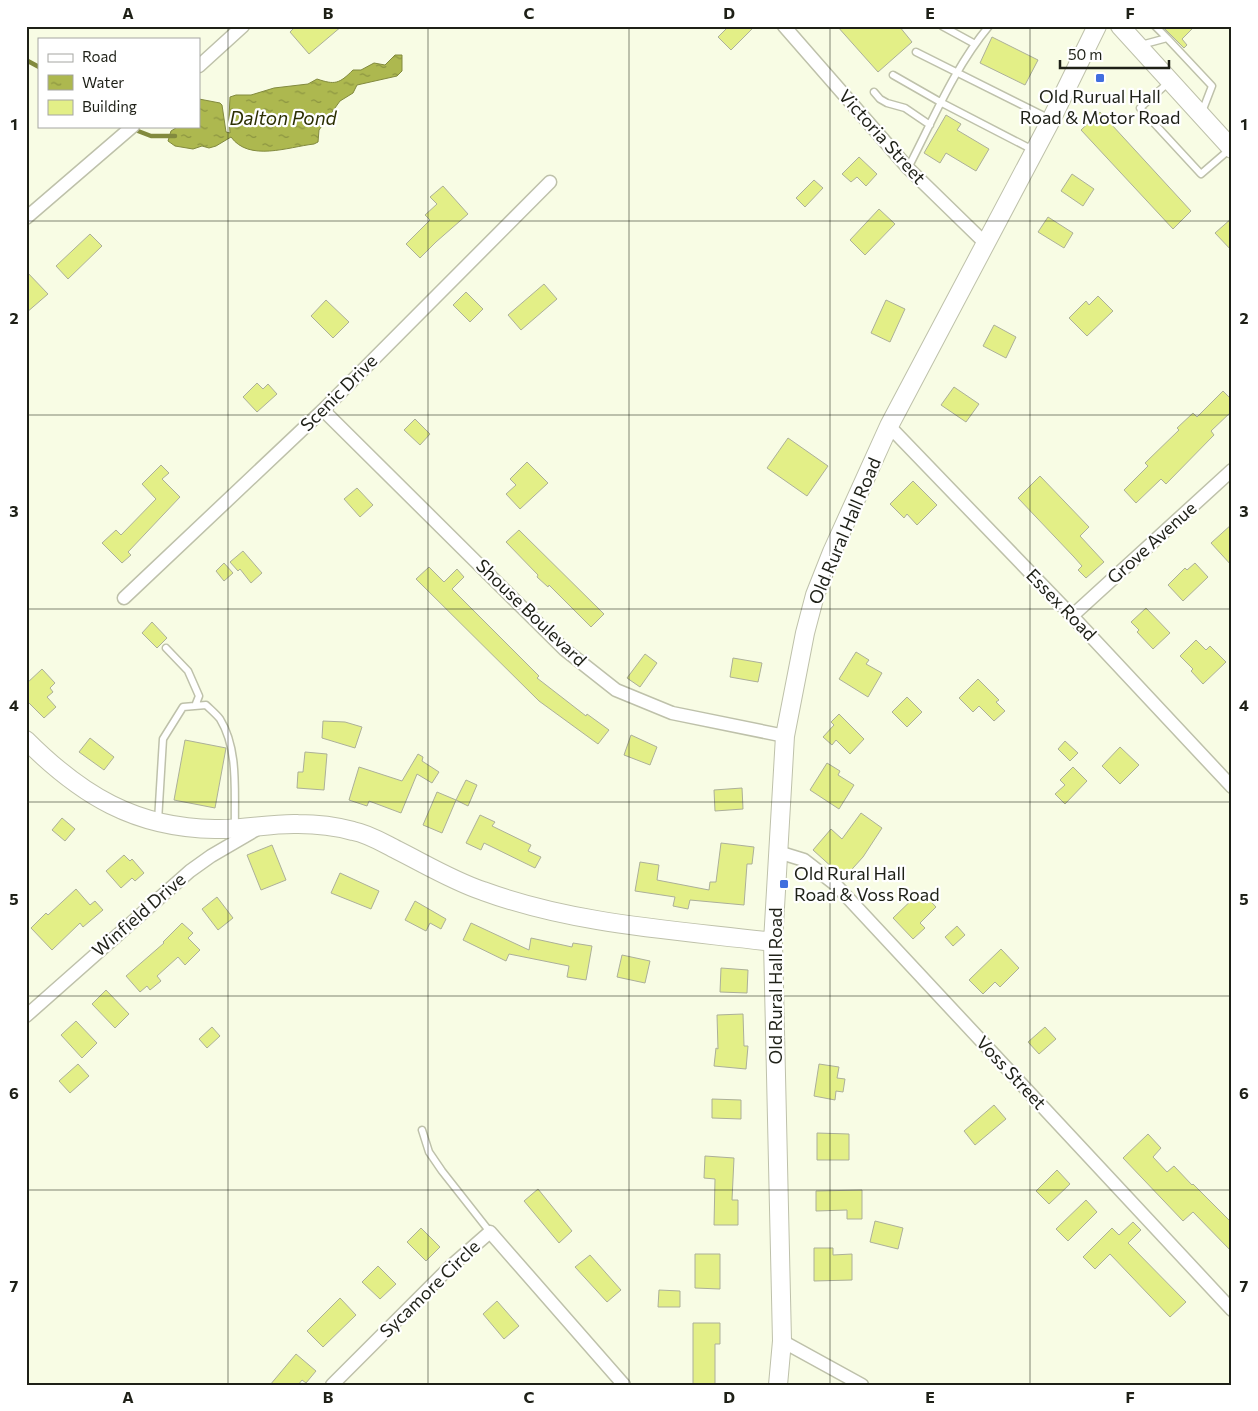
<svg xmlns="http://www.w3.org/2000/svg" width="1258" height="1411" font-family="Commissioner,sans-serif">
<defs>
<pattern id="water-ripples" width="26" height="14" patternUnits="userSpaceOnUse" patternTransform="scale(1.25)"><rect width="26" height="14" fill="#adb84f"/><path d="M2 4q2-2 4 0t4 0M15 11q2-2 4 0t4 0" fill="none" stroke="#8c9541"/></pattern>
</defs>
<rect width="100%" height="100%" fill="#f8fce4"/>
<path fill="url(#water-ripples)" stroke="#828a3e" d="M 395,55 L 402,55 L 402,71 L 397,76 L 357,85 L 353,93 L 340,101 L 319,130 L 318,142 L 314,144 C 288,147 249,162 231,137 L 216,146 L 209,148 L 202,146 L 193,149 L 175,146 L 168,141 L 171,131 L 179,126 L 199,126 L 199,99 L 220,103 L 222,105 L 226,132 L 230,133 L 229,118 L 230,97 L 236,95 L 251,95 L 274,88 L 308,84 L 317,79 C 335,85 339,84 353,70 L 361,70 L 374,63 L 385,65 Z"/>
<g fill="none" stroke-linecap="round" stroke-linejoin="round">
<path stroke="#828a3e" stroke-width="4.5" d="M 26,60 L 39,67
M 138,131 L 151,136 L 175,136"/>
</g>
<path fill="#e3ef87" stroke="#acb099" d="M 296,26 L 342,26 L 309,54 L 290,32 Z
M 729,26 L 755,26 L 731,50 L 718,37 Z
M 837,26 L 899,26 L 912,42 L 878,72 Z
M 1168,26 L 1195,26 L 1182,39 L 1187,45 L 1184,48 L 1165,29 Z
M 992,37 L 1038,60 L 1025,85 L 980,63 Z
M 1100,112 L 1191,211 L 1173,229 L 1081,130 Z
M 946,115 L 961,124 L 957,130 L 989,149 L 976,171 L 946,153 L 940,163 L 924,153 Z
M 859,157 L 877,174 L 866,186 L 857,177 L 851,182 L 842,174 Z
M 1072,174 L 1094,189 L 1083,206 L 1061,191 Z
M 814,180 L 823,188 L 805,207 L 796,198 Z
M 443,186 L 468,214 L 436,242 L 420,258 L 406,244 L 430,220 L 425,215 L 437,204 L 430,197 Z
M 879,209 L 895,224 L 865,255 L 850,240 Z
M 1048,217 L 1073,233 L 1064,248 L 1038,232 Z
M 1232,218 L 1232,251 L 1215,233 Z
M 90,234 L 102,246 L 68,279 L 56,266 Z
M 26,271 L 48,294 L 26,313 Z
M 544,284 L 557,299 L 521,330 L 508,315 Z
M 466,292 L 483,309 L 470,322 L 453,305 Z
M 1098,296 L 1113,311 L 1087,336 L 1069,318 L 1086,301 L 1089,305 Z
M 326,300 L 349,322 L 333,338 L 311,316 Z
M 886,300 L 905,309 L 890,342 L 871,333 Z
M 994,325 L 1016,337 L 1006,358 L 983,346 Z
M 257,383 L 263,389 L 268,384 L 277,394 L 257,412 L 243,397 Z
M 954,387 L 979,404 L 966,422 L 941,405 Z
M 1223,391 L 1232,400 L 1232,411 L 1211,431 L 1214,435 L 1166,484 L 1161,479 L 1136,503 L 1124,490 L 1148,466 L 1145,463 L 1179,430 L 1177,428 L 1193,413 L 1197,417 Z
M 415,419 L 430,434 L 420,445 L 404,430 Z
M 788,438 L 828,466 L 807,496 L 767,468 Z
M 527,462 L 548,483 L 520,509 L 506,494 L 516,485 L 510,479 Z
M 161,465 L 169,473 L 162,479 L 180,497 L 128,552 L 131,555 L 122,563 L 102,543 L 116,530 L 121,535 L 156,499 L 142,484 Z
M 1040,476 L 1089,527 L 1080,536 L 1104,562 L 1086,578 L 1078,570 L 1082,566 L 1074,557 L 1018,498 Z
M 913,481 L 937,505 L 917,525 L 907,514 L 904,518 L 890,504 Z
M 357,488 L 373,505 L 360,517 L 344,499 Z
M 1232,524 L 1232,566 L 1211,543 Z
M 519,530 L 604,614 L 591,627 L 549,585 L 548,587 L 537,577 L 538,575 L 506,542 Z
M 243,551 L 262,573 L 251,583 L 240,569 L 238,571 L 230,562 Z
M 224,563 L 233,573 L 224,581 L 216,571 Z
M 1195,563 L 1208,577 L 1183,601 L 1168,585 L 1185,568 L 1187,570 Z
M 429,567 L 444,582 L 457,569 L 464,577 L 452,589 L 539,676 L 537,678 L 586,716 L 587,714 L 609,730 L 598,744 L 539,701 L 416,579 Z
M 1146,608 L 1170,633 L 1153,649 L 1137,632 L 1139,630 L 1131,622 Z
M 152,622 L 167,638 L 157,648 L 142,633 Z
M 1196,640 L 1206,650 L 1210,646 L 1226,662 L 1203,684 L 1191,671 L 1193,669 L 1180,656 Z
M 856,652 L 869,660 L 866,664 L 882,673 L 868,697 L 839,679 Z
M 645,654 L 657,663 L 640,687 L 627,678 Z
M 733,658 L 762,663 L 758,682 L 730,677 Z
M 42,669 L 55,683 L 50,688 L 53,692 L 47,697 L 56,707 L 44,718 L 26,700 L 26,684 Z
M 978,679 L 999,700 L 996,702 L 1005,711 L 994,721 L 979,706 L 973,712 L 959,698 Z
M 907,697 L 922,712 L 907,727 L 892,712 Z
M 839,714 L 864,739 L 850,754 L 836,740 L 832,745 L 823,737 L 834,725 L 831,722 Z
M 323,721 L 345,722 L 362,727 L 355,748 L 322,738 Z
M 631,735 L 657,747 L 650,765 L 624,755 Z
M 90,738 L 114,757 L 104,770 L 79,752 Z
M 185,740 L 226,748 L 215,808 L 174,800 Z
M 1065,741 L 1078,753 L 1070,761 L 1058,749 Z
M 1120,747 L 1139,765 L 1120,784 L 1102,766 Z
M 305,752 L 327,754 L 324,790 L 297,788 L 298,772 L 303,772 Z
M 418,754 L 423,757 L 422,761 L 439,772 L 432,783 L 417,774 L 401,813 L 369,801 L 367,806 L 349,800 L 359,767 L 402,781 Z
M 827,763 L 840,771 L 838,775 L 854,785 L 839,809 L 810,790 Z
M 1073,767 L 1087,781 L 1065,804 L 1055,794 L 1065,785 L 1060,780 Z
M 466,780 L 477,785 L 468,806 L 456,800 Z
M 742,788 L 743,809 L 715,811 L 714,790 Z
M 437,792 L 456,800 L 442,833 L 423,825 Z
M 861,813 L 882,828 L 863,857 L 844,878 L 813,850 L 831,829 L 842,839 Z
M 480,815 L 495,822 L 492,826 L 531,845 L 528,851 L 541,857 L 535,868 L 484,843 L 481,850 L 466,843 Z
M 62,818 L 75,829 L 65,841 L 52,830 Z
M 721,843 L 754,847 L 752,864 L 747,864 L 744,905 L 690,900 L 688,909 L 673,906 L 675,897 L 635,891 L 640,862 L 659,865 L 657,880 L 709,890 L 710,882 L 716,882 Z
M 272,845 L 286,880 L 261,890 L 247,855 Z
M 124,855 L 130,861 L 132,859 L 144,873 L 135,881 L 132,878 L 121,888 L 106,871 Z
M 340,873 L 379,891 L 371,909 L 331,893 Z
M 76,889 L 90,905 L 95,901 L 103,910 L 83,927 L 80,923 L 52,950 L 31,928 L 46,913 L 48,915 Z
M 921,891 L 936,907 L 920,923 L 925,928 L 913,939 L 893,918 Z
M 217,897 L 233,918 L 218,930 L 202,909 Z
M 415,901 L 446,919 L 441,929 L 430,923 L 426,931 L 405,920 Z
M 182,923 L 193,933 L 188,938 L 200,950 L 185,965 L 178,957 L 157,976 L 161,981 L 150,990 L 147,986 L 140,992 L 126,976 L 164,943 L 163,942 Z
M 471,923 L 529,950 L 531,938 L 572,947 L 573,943 L 592,946 L 586,980 L 567,977 L 569,966 L 509,954 L 506,961 L 463,940 Z
M 957,926 L 965,935 L 953,946 L 945,937 Z
M 1001,949 L 1019,968 L 1000,987 L 995,982 L 983,994 L 969,980 Z
M 622,955 L 650,961 L 645,983 L 617,977 Z
M 721,968 L 748,970 L 747,993 L 720,992 Z
M 106,990 L 129,1014 L 115,1028 L 92,1004 Z
M 743,1014 L 744,1046 L 748,1046 L 746,1069 L 714,1066 L 716,1048 L 718,1049 L 717,1015 Z
M 76,1021 L 97,1043 L 82,1058 L 61,1035 Z
M 212,1027 L 220,1036 L 207,1048 L 199,1039 Z
M 1045,1027 L 1056,1039 L 1039,1054 L 1028,1042 Z
M 78,1064 L 89,1076 L 70,1093 L 59,1081 Z
M 819,1064 L 839,1067 L 837,1078 L 845,1079 L 843,1092 L 836,1091 L 835,1100 L 814,1096 Z
M 712,1099 L 741,1100 L 741,1119 L 712,1118 Z
M 994,1105 L 1006,1119 L 975,1145 L 964,1131 Z
M 817,1133 L 849,1134 L 849,1160 L 817,1160 Z
M 1148,1134 L 1161,1148 L 1153,1157 L 1167,1172 L 1174,1166 L 1192,1185 L 1193,1184 L 1232,1223 L 1232,1252 L 1193,1212 L 1183,1221 L 1123,1158 Z
M 705,1156 L 734,1158 L 732,1200 L 738,1200 L 738,1225 L 714,1225 L 715,1179 L 704,1178 Z
M 1057,1170 L 1070,1184 L 1049,1204 L 1036,1191 Z
M 538,1189 L 572,1231 L 559,1243 L 524,1201 Z
M 862,1190 L 862,1219 L 847,1219 L 847,1210 L 816,1211 L 816,1191 Z
M 1086,1200 L 1097,1212 L 1068,1241 L 1056,1229 Z
M 875,1221 L 903,1228 L 898,1249 L 870,1242 Z
M 1133,1222 L 1141,1230 L 1128,1243 L 1186,1302 L 1170,1317 L 1110,1254 L 1095,1269 L 1083,1257 L 1112,1228 L 1119,1235 Z
M 421,1228 L 440,1247 L 426,1261 L 407,1242 Z
M 814,1248 L 833,1248 L 833,1255 L 852,1254 L 852,1280 L 814,1281 Z
M 695,1254 L 720,1254 L 720,1289 L 695,1288 Z
M 590,1255 L 621,1290 L 607,1302 L 575,1267 Z
M 378,1266 L 396,1284 L 380,1299 L 362,1282 Z
M 659,1290 L 680,1291 L 680,1307 L 658,1307 Z
M 340,1298 L 356,1315 L 323,1347 L 307,1331 Z
M 497,1301 L 519,1326 L 504,1339 L 483,1314 Z
M 693,1323 L 720,1323 L 720,1344 L 715,1344 L 715,1384 L 693,1384 Z
M 296,1354 L 316,1371 L 306,1383 L 302,1380 L 298,1385 L 270,1385 Z"/>
<g fill="none" stroke-linecap="round" stroke-linejoin="round">
<g stroke="#bec1aa" stroke-width="9">
<path id="lane" d="M 942,26 L 975,44
M 1155,26 L 1167,38
M 1141,45 L 1167,38 L 1212,86 L 1202,112
M 916,52 L 1050,119
M 893,75 L 942,103 L 1033,150
M 1169,82 L 1140,108 L 1201,174 L 1230,149
M 874,92 L 880,99 L 887,103 L 905,108 L 930,125
M 908,168 C 933,120 954,68 989,26
M 166,648 L 188,671 L 199,696 L 195,706
M 158,821 L 163,739 L 183,707 L 206,705 C 210,709 216,714 220,719 C 239,750 234,792 235,827
M 422,1130 L 429,1152 L 442,1171 L 490,1232"/>
</g>
<g stroke="#bec1aa" stroke-width="15">
<path id="street" d="M 784,26 L 908,168 L 985,243
M 199,66 L 243,26
M 26,218 L 133,126
M 323,410 L 564,649 L 616,690 L 672,713 L 785,736
M 889,426 L 1072,616 L 1232,787
M 124,598 L 323,410 L 550,182
M 1072,616 L 1232,470
M 778,852 L 804,860 L 835,884 L 1232,1310
M 26,1016 L 190,871 L 211,856 L 259,828
M 782,1341 L 862,1385
M 332,1385 L 450,1267 L 490,1232 L 624,1385"/>
</g>
<g stroke="#bec1aa" stroke-width="20">
<path id="secondary" d="M 1120,26 L 1232,149
M 26,740 C 81,795 135,828 215,829 C 243,830 271,823 298,824 C 317,824 335,826 353,831 C 369,834 383,843 397,850 C 425,864 453,881 483,891 C 576,925 676,930 773,942
M 778,1385 L 782,1341 L 773,942 L 785,736 L 805,633 L 815,595 L 832,552 L 889,426 L 1051,120 L 1097,26"/>
</g>
<use href="#lane" stroke="#fff" stroke-width="6"/>
<use href="#street" stroke="#fff" stroke-width="12"/>
<use href="#secondary" stroke="#fff" stroke-width="18"/>
</g>
<path fill="none" stroke="#1e2017" stroke-width="1" stroke-opacity="0.55" d="M 228,26 L 228,1385M 428,26 L 428,1385M 629,26 L 629,1385M 830,26 L 830,1385M 1030,26 L 1030,1385M 26,221 L 1232,221M 26,415 L 1232,415M 26,609 L 1232,609M 26,802 L 1232,802M 26,996 L 1232,996M 26,1190 L 1232,1190"/>
<g fill="#406edf" stroke="#fff" stroke-width="2">
<rect x="1095" y="73" width="10" height="10" rx="2.5"/>
<rect x="779" y="879" width="10" height="10" rx="2.5"/>
</g>
<g text-anchor="middle" stroke-width="4.5" stroke-linejoin="round" paint-order="stroke">
<g font-size="18" fill="#1e2017" stroke="#fff">
<text x="1100" y="103">Old Rurual Hall<tspan x="1100" dy="21">Road &amp; Motor Road</tspan></text>
<text x="794" y="880" text-anchor="start">Old Rural Hall<tspan x="794" dy="21">Road &amp; Voss Road</tspan></text>
</g>
<g font-size="18" fill="#1e2017" stroke="#fff">
<text transform="translate(882 137) rotate(48)" y="6">Victoria Street</text>
<text transform="translate(339 393) rotate(-45)" y="6">Scenic Drive</text>
<text transform="translate(845 531) rotate(-67)" y="6">Old Rural Hall Road</text>
<text transform="translate(1152 543) rotate(-42)" y="6">Grove Avenue</text>
<text transform="translate(1061 605) rotate(46)" y="6">Essex Road</text>
<text transform="translate(531 613) rotate(44)" y="6">Shouse Boulevard</text>
<text transform="translate(139 915) rotate(-41)" y="6">Winfield Drive</text>
<text transform="translate(776 986) rotate(-90)" y="6">Old Rural Hall Road</text>
<text transform="translate(1011 1073) rotate(47)" y="6">Voss Street</text>
<text transform="translate(430 1289) rotate(-44)" y="6">Sycamore Circle</text>
</g>
<g font-size="19" font-style="italic" fill="#2c2f02" stroke="#fff">
<text x="283" y="125">Dalton Pond</text>
</g>
</g>
<rect width="1258" height="1411" fill="none" stroke="#ffffff" stroke-width="55"/>
<rect x="38" y="38" width="162" height="90" fill="#ffffff" stroke="#a5a6a2"/>
<rect x="48" y="54" width="25" height="8" fill="#ffffff" stroke="#a5a6a2"/>
<text x="82" y="62" font-size="15" fill="#1e2017">Road</text>
<rect x="48" y="75" width="25" height="15" fill="url(#water-ripples)" stroke="#a5a6a2"/>
<text x="82" y="88" font-size="15" fill="#1e2017">Water</text>
<rect x="48" y="100" width="25" height="15" fill="#e3ef87" stroke="#a5a6a2"/>
<text x="82" y="112" font-size="15" fill="#1e2017">Building</text>
<path d="M1060 60v8h109v-8" fill="none" stroke="#1e2017" stroke-width="2.5"/>
<text x="1068" y="60" font-size="15" fill="#1e2017" stroke="#ffffff" stroke-width="4" paint-order="stroke">50 m</text>
<rect x="28" y="28" width="1202" height="1356" fill="none" stroke="#1e2017" stroke-width="2"/>
<g font-size="16" text-anchor="middle" font-weight="bold" fill="#1e2017">
<text x="128" y="19">A</text>
<text x="328" y="19">B</text>
<text x="529" y="19">C</text>
<text x="729" y="19">D</text>
<text x="930" y="19">E</text>
<text x="1130" y="19">F</text>
<text x="14" y="130">1</text>
<text x="1244" y="130">1</text>
<text x="14" y="324">2</text>
<text x="1244" y="324">2</text>
<text x="14" y="517">3</text>
<text x="1244" y="517">3</text>
<text x="14" y="711">4</text>
<text x="1244" y="711">4</text>
<text x="14" y="905">5</text>
<text x="1244" y="905">5</text>
<text x="14" y="1099">6</text>
<text x="1244" y="1099">6</text>
<text x="14" y="1292">7</text>
<text x="1244" y="1292">7</text>
<text x="128" y="1403">A</text>
<text x="328" y="1403">B</text>
<text x="529" y="1403">C</text>
<text x="729" y="1403">D</text>
<text x="930" y="1403">E</text>
<text x="1130" y="1403">F</text>
</g>
</svg>
